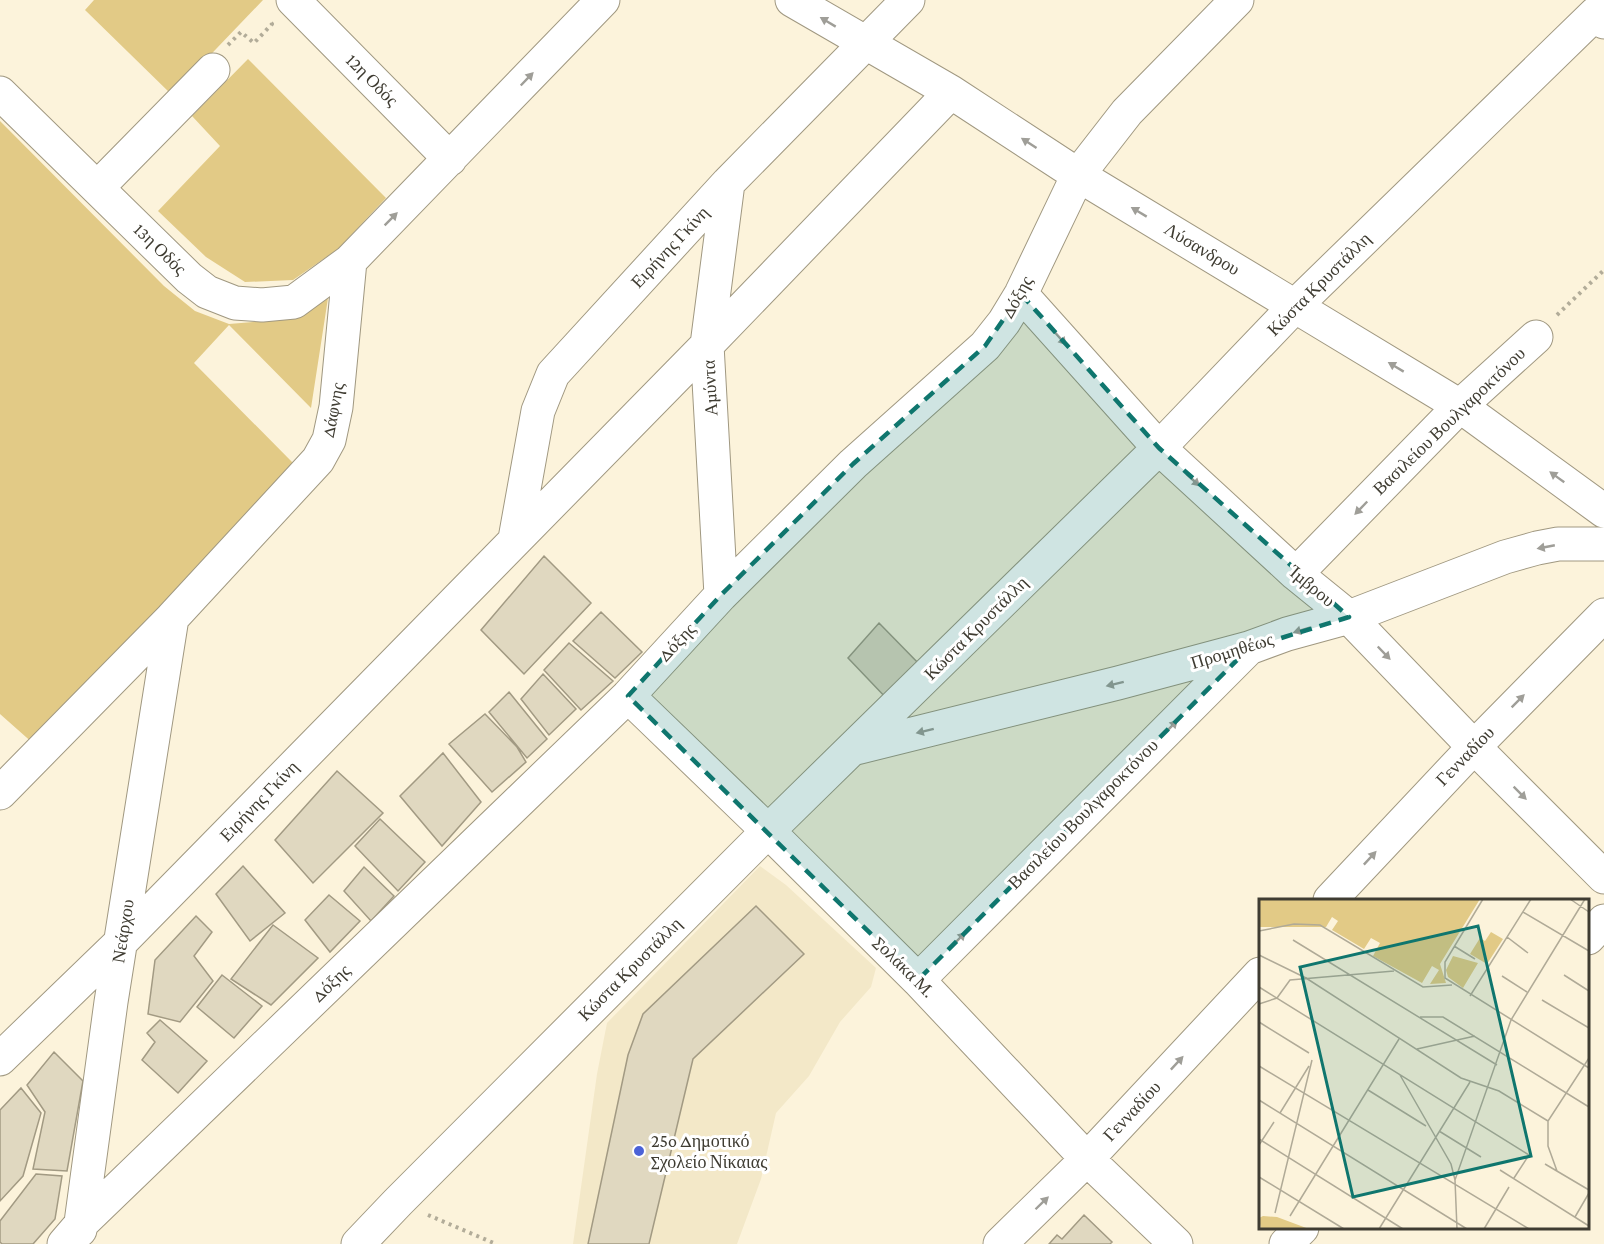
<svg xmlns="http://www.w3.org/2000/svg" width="1604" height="1244" font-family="'Crimson Pro',serif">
<rect width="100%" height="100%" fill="#fcf3db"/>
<path fill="#f3e8c8" d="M 760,866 L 786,885 L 876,968 L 871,987 L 840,1022 L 809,1076 L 776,1113 L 761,1179 L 737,1244 L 573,1244 L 597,1074 L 607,1023 Z"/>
<path fill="#e2ca86" d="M 94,0 L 263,0 L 172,95 L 85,10 Z
M 248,59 L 386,198 L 338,249 L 293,280 L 245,282 L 206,257 L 158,211 L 220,146 L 192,116 Z
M 0,121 L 164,286 L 195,311 L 229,324 L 279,320 L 328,298 L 311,408 L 229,325 L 194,363 L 293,463 L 35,745 L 0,714 Z"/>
<path fill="#e0d8c0" stroke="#a29a83" stroke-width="1.5" d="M 544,556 L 591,603 L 524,674 L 481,630 Z
M 601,612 L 642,652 L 615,678 L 573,641 Z
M 879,623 L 923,668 L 889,701 L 848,658 Z
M 569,643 L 613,681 L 581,710 L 544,670 Z
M 543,674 L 576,709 L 549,735 L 521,699 Z
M 509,692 L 547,739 L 527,758 L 489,712 Z
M 485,714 L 517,747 L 526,762 L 492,792 L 449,744 Z
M 443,753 L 481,802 L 442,846 L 400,796 Z
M 337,771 L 383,813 L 313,883 L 275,840 Z
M 380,819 L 425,862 L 398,891 L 355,846 Z
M 243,866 L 285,913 L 250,941 L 216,894 Z
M 364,867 L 394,896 L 371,921 L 344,891 Z
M 329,895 L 360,921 L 330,952 L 305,920 Z
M 756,906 L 804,954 L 693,1059 L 649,1244 L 588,1244 L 628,1055 L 643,1014 Z
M 196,916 L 212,932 L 194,956 L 213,981 L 180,1022 L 148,1014 L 155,960 Z
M 273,925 L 318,958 L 271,1005 L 231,979 Z
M 222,975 L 262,1006 L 234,1038 L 197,1007 Z
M 160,1020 L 207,1061 L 178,1093 L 142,1060 L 155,1042 L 147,1033 Z
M 54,1052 L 83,1081 L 67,1171 L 33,1169 L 45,1112 L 27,1085 Z
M 21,1088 L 41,1113 L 23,1176 L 0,1201 L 0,1110 Z
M 36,1174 L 62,1176 L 55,1219 L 33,1244 L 2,1244 L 0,1242 L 0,1221 Z
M 1084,1215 L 1112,1242 L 1110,1244 L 1049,1244 L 1057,1235 L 1062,1239 Z"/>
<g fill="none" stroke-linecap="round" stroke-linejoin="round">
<g stroke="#a09881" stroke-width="35">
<path id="minor" d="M 293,0 L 450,159
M 792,0 L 951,92 L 1078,175 L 1460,406 L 1604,511
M 0,93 L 189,278 L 207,292 L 235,303 L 262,305 L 294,302 L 350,261 L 603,0
M 97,188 L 213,70
M 1021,294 L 1159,448 L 1296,574 L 1349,617 L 1474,747 L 1604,877
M 515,539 L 538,411 L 553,374 L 728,183 L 908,0
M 1296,574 L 1460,406 L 1536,337
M 721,595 L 707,345 L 728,183
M 628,696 L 768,831 L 918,980 L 1087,1159 L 1176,1244
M 856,748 L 1118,683 L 1249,648 L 1287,634 L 1349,617 L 1505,557 L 1537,548 L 1558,544 L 1604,544
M 0,793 L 172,618 L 318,460 L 329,440 L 336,407 L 350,261
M 1330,900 L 1474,747 L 1604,615
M 1588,938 L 1604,921
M 918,980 L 1249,648
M 0,1059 L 122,941 L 707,345 L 951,92
M 80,1230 L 111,1002 L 172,618
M 64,1244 L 82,1223 L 628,696 L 721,595 L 853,464 L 985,346 L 1004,322 L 1021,294 L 1078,175 L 1127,112 L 1237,0
M 358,1244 L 398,1202 L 768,831 L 1159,448 L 1295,306 L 1595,14 L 1604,22
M 1000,1244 L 1087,1159 L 1260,974
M 1286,1244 L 1302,1228"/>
</g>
<path stroke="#b2ac99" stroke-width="4" stroke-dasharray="3 4.5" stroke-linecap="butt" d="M 228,45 L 241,32 L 254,43 L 272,24 L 271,23
M 1557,315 L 1604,270
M 428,1215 L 496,1244"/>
<use href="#minor" stroke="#fff" stroke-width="33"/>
</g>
<defs><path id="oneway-solid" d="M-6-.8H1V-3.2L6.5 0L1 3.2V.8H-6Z" transform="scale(1.5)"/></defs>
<g fill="#9f9e98">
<use href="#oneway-solid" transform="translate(828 22) rotate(-149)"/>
<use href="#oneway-solid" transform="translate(527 79) rotate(-46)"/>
<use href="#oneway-solid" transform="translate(1029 143) rotate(-147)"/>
<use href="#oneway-solid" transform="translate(1139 212) rotate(-149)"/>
<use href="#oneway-solid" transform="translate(391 219) rotate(-45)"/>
<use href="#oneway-solid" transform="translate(1060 338) rotate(48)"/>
<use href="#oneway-solid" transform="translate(1396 367) rotate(-149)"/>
<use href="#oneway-solid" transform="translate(1557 477) rotate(-144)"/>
<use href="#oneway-solid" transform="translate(1193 480) rotate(42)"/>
<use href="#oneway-solid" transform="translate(1361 508) rotate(134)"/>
<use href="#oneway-solid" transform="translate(1546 547) rotate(169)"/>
<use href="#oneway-solid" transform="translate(1302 630) rotate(164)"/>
<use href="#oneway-solid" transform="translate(1384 653) rotate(46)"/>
<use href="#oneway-solid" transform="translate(1115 684) rotate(166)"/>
<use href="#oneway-solid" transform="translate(1518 701) rotate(-45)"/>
<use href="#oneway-solid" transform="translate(1171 727) rotate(-45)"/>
<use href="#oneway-solid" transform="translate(925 731) rotate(166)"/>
<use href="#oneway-solid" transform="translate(1520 793) rotate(45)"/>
<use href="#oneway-solid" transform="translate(1370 858) rotate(-47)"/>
<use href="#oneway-solid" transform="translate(959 939) rotate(-45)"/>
<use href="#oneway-solid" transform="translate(1177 1063) rotate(-47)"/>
<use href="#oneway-solid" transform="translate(1042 1203) rotate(-44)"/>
</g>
<path fill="#0f766e" fill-opacity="0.2" stroke="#0f766e" stroke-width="4.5" stroke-dasharray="12 8" stroke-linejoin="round" d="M 1021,294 L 1159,448 L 1349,617 L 1249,648 L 918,980 L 628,696 L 721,595 L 853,464 L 985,346 Z"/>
<circle fill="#4b62d7" stroke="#fff" stroke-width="2" cx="639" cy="1151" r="6"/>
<g text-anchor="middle" stroke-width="6" stroke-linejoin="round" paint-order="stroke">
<g font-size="18" fill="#3f3c32" stroke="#fff">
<text transform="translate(372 80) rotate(45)" y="6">12η Οδός</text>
<text transform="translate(670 247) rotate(-47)" y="6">Ειρήνης Γκίνη</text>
<text transform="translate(160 249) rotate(44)" y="6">13η Οδός</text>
<text transform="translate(1202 249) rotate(31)" y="6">Λύσανδρου</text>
<text transform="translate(1319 284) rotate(-45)" y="6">Κώστα Κρυστάλλη</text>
<text transform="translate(1017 297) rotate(-61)" y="6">Δόξης</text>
<text transform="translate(710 388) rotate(-93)" y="6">Αμύντα</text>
<text transform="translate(333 410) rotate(-79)" y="6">Δάφνης</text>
<text transform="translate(1449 421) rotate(-44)" y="6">Βασιλείου Βουλγαροκτόνου</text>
<text transform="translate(1312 586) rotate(40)" y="6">Ίμβρου</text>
<text transform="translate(976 628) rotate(-45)" y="6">Κώστα Κρυστάλλη</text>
<text transform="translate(677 642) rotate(-47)" y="6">Δόξης</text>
<text transform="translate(1232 651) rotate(-17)" y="6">Προμηθέως</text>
<text transform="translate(1465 756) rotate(-46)" y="6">Γενναδίου</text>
<text transform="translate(259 801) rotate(-46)" y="6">Ειρήνης Γκίνη</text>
<text transform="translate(1083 814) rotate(-45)" y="6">Βασιλείου Βουλγαροκτόνου</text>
<text transform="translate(123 931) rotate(-81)" y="6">Νεάρχου</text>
<text transform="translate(904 967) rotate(45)" y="6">Σολάκα Μ.</text>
<text transform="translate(630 969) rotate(-45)" y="6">Κώστα Κρυστάλλη</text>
<text transform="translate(331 983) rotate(-44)" y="6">Δόξης</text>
<text transform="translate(1132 1111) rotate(-47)" y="6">Γενναδίου</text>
</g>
<g font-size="18" fill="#3f3c32" stroke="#fff" text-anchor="start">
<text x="651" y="1147">25o Δημοτικό<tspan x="651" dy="21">Σχολείο Νίκαιας</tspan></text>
</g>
</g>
<g transform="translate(1259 899)">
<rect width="330" height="330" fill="#fcf3db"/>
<path d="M 0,0 L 221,0 L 181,65 L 187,84 L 171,85 L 180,71 L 173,67 L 163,84 L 114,57 L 121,44 L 112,39 L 105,50 L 73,31 L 79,22 L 73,18 L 67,28 L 0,28 ZM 232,33 L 244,40 L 228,65 L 211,55 L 221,39 L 226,42 ZM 194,57 L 219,64 L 204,89 L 189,78 L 187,71 ZM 4,317 L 18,318 L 50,330 L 2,330 L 0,319 Z" fill="#e2ca86"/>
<path fill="none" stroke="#b0aa97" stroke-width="1.5" d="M 224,0 L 186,63 L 186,79 L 330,169M 311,0 L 330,13M 264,13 L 330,52M 0,32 L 35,25 L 61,26 L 164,88 L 193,86M 248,38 L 269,54M 34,41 L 238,166M 195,47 L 216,60M 0,56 L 47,79 L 202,179 L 240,192 L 289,222M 305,76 L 330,92M 243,77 L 268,93M 0,88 L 270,256 L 255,279M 211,97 L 272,0M 283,101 L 330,129M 0,105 L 18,99 L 31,81 L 135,72M 161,118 L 184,118 L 330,208M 0,123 L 50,154M 158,150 L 216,137M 0,167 L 270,330M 141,176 L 192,265 L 196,281M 109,191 L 167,227M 0,201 L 208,330M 21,214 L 50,167M 180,232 L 222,258M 0,240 L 144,330M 0,246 L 15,223M 286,265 L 330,291M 241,271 L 330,327M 298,272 L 289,247 L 289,222 L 330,159M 0,278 L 85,330M 16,314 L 53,161M 31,317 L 140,140M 316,318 L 330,294M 120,330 L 211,183M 198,330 L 196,281 L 252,121 L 326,0M 225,330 L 250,288"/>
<path fill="#0f766e" fill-opacity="0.15" stroke="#0f766e" stroke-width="3" d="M 219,27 L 272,257 L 94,298 L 41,68 Z"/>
<rect width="330" height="330" fill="none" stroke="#3f3c32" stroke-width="3"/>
</g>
</svg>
